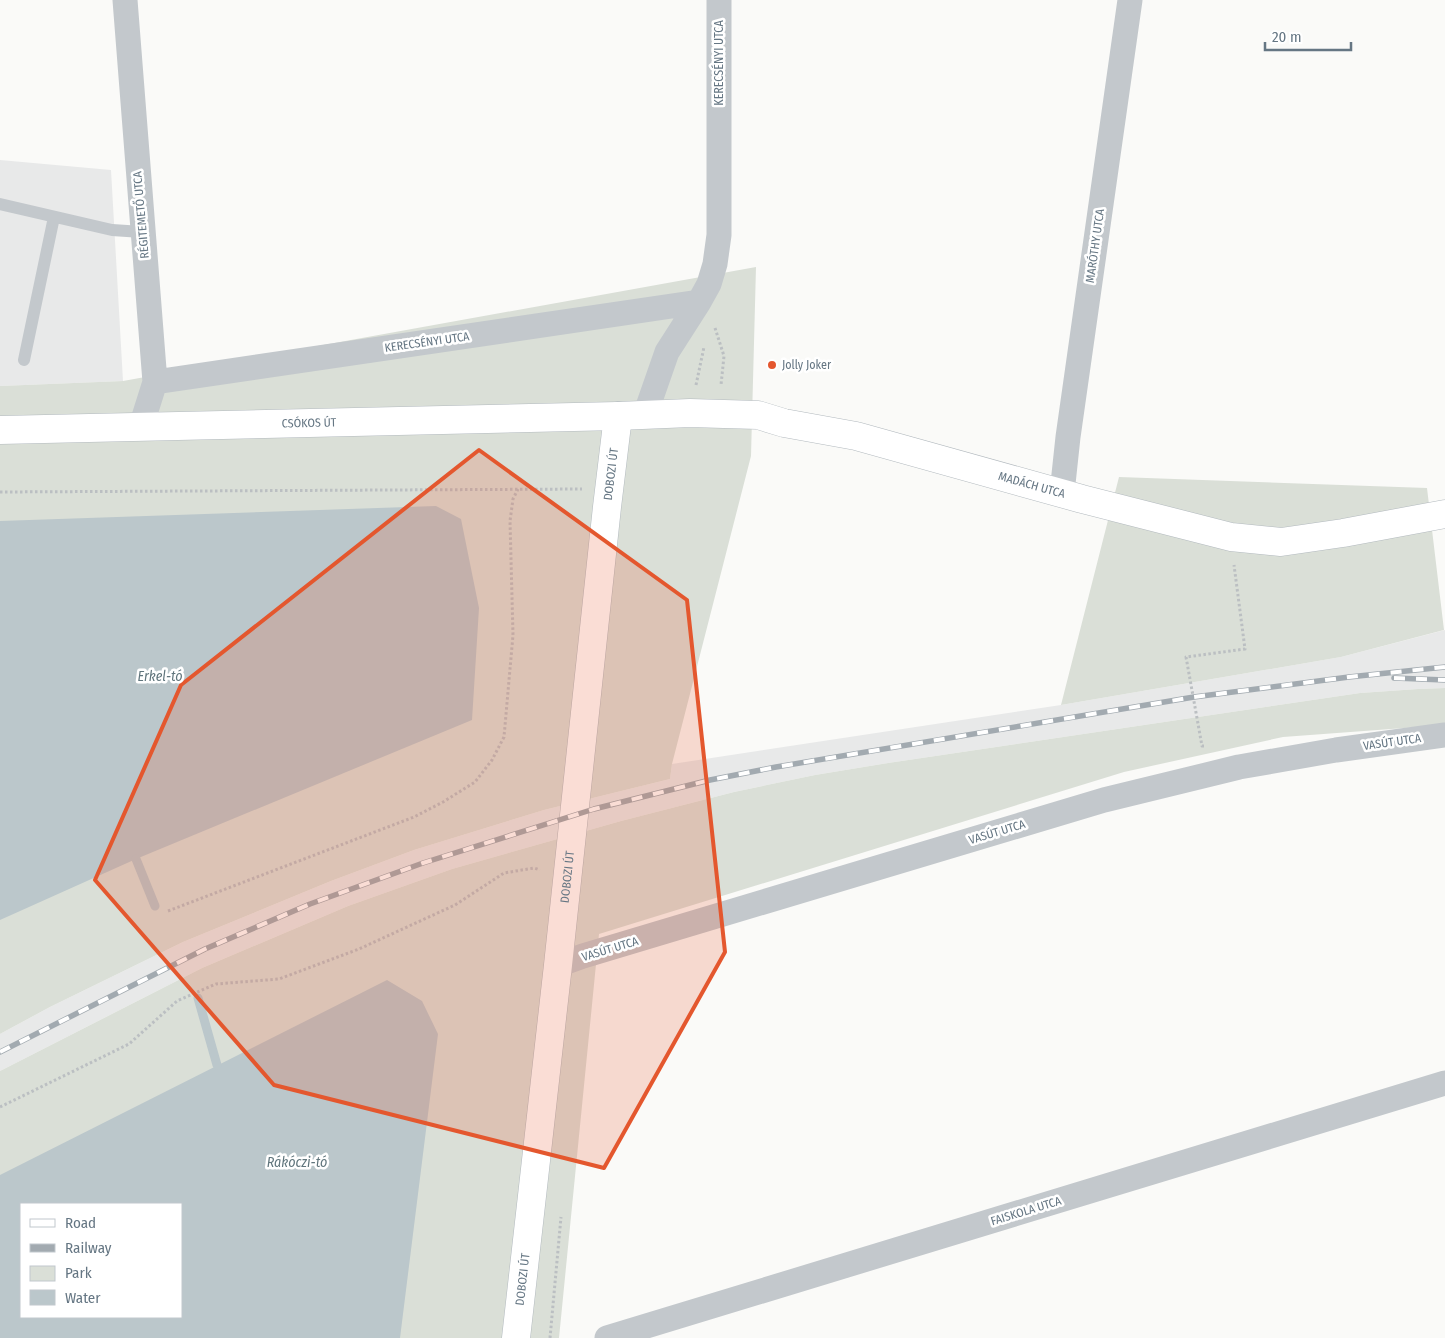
<svg xmlns="http://www.w3.org/2000/svg" width="1445" height="1338" font-family="'Fira Sans Condensed',sans-serif">
<rect width="100%" height="100%" fill="#fafaf8"/>
<path fill="#e8e9e9" d="M 0,160 L 111,170 L 123,381 L 0,386 Z
M 1445,630 L 1445,688 L 1418,689 L 1360,693 L 888,763 L 815,775 L 734,792 L 621,821 L 452,869 L 348,906 L 202,968 L 0,1071 L 0,1034 L 50,1007 L 183,942 L 331,881 L 414,850 L 544,810 L 670,779 L 672,764 L 1061,705 L 1341,657 Z"/>
<path fill="#dadfd7" fill-rule="evenodd" d="M 756,267 L 751,456 L 672,764 L 670,779 L 544,810 L 414,850 L 331,881 L 183,942 L 50,1007 L 0,1034 L 0,386 L 123,381 Z
M 1119,477 L 1427,488 L 1444,630 L 1341,657 L 1061,705 Z
M 1445,688 L 1445,725 L 1283,737 L 1124,772 L 599,934 L 559,1338 L 0,1338 L 0,1071 L 202,968 L 348,906 L 452,869 L 621,821 L 734,792 L 815,775 L 888,763 L 1360,693 L 1418,689 ZM 21,1204 L 181,1204 L 181,1317 L 21,1317 Z"/>
<path fill="#bbc7cb" fill-rule="evenodd" d="M 436,506 L 461,519 L 479,608 L 472,720 L 136,859 L 0,920 L 0,521 Z
M 387,980 L 422,1001 L 438,1034 L 400,1338 L 0,1338 L 0,1175 ZM 181,1204 L 181,1317 L 21,1317 L 21,1204 Z"/>
<g fill="none" stroke-linecap="round" stroke-linejoin="round">
<path stroke="#bbc7cb" stroke-width="9" d="M 136,859 L 155,906
M 198,998 L 217,1065"/>
<g stroke="#b3babf" stroke-width="29">
<g id="secondary">
<path id="s1" d="M 0,430 L 618,416 L 690,413 L 758,415 L 784,423 L 856,436 L 1082,499 L 1231,537 L 1281,542 L 1343,533 L 1445,514"/>
<path id="s2" d="M 516,1338 L 558,965 L 607,507 L 618,416"/>
</g>
</g>
<path stroke="#bbbfc2" stroke-width="3" stroke-dasharray="2.5 2.5" stroke-linecap="butt" d="M 715,328 L 724,356 L 721,385
M 696,385 L 704,347
M 0,492 L 582,489
M 1204,746 L 1202,746 L 1186,657 L 1245,649 L 1234,565
M 168,911 L 414,817 L 443,802 L 475,782 L 492,760 L 504,737 L 513,635 L 510,521 L 513,499 L 518,489
M 0,1107 L 129,1044 L 177,1001 L 216,984 L 279,979 L 359,949 L 455,905 L 504,873 L 534,868 L 540,870
M 550,1338 L 561,1217"/>
<path stroke="#c3c8cc" stroke-width="12" d="M 0,204 L 112,230 L 142,232
M 24,360 L 54,217"/>
<path stroke="#c3c8cc" stroke-width="25" d="M 125,0 L 155,382 L 143,420 L 138,428
M 155,382 L 699,302
M 645,415 L 667,352 L 699,302 L 709,284 L 715,264 L 719,235 L 719,0
M 1062,493 L 1068,437 L 1130,0
M 558,965 L 583,956 L 1104,800 L 1239,767 L 1336,750 L 1445,735
M 607,1338 L 1445,1083"/>
<use href="#secondary" stroke="#fff" stroke-width="28"/>
<g stroke="#a2aab0" stroke-width="5.5">
<path id="rail" d="M 1394,678 L 1445,680
M 0,1052 L 205,949 L 310,904 L 423,863 L 594,809 L 710,780 L 776,767 L 1194,697 L 1349,677 L 1445,667"/>
</g>
<use href="#rail" stroke="#fff" stroke-width="4" stroke-dasharray="11" stroke-linecap="butt"/>
</g>
<path fill="#e4572e" fill-opacity="0.2" stroke="#e4572e" stroke-width="4" stroke-linejoin="round" d="M 479,450 L 687,600 L 725,952 L 604,1168 L 274,1085 L 95,880 L 181,685 Z"/>
<circle fill="#e4572e" stroke="#fff" stroke-width="2" cx="772" cy="365" r="5"/>
<g text-anchor="middle" stroke-width="5" stroke-linejoin="round" paint-order="stroke">
<g font-size="12" fill="#657683" stroke="#fff">
<text transform="translate(719 63) rotate(-90)" y="4">KERECSÉNYI UTCA</text>
<text transform="translate(141 215) rotate(-95)" y="4">RÉGITEMETŐ UTCA</text>
<text transform="translate(1095 246) rotate(-82)" y="4">MARÓTHY UTCA</text>
<text transform="translate(427 342) rotate(-8)" y="4">KERECSÉNYI UTCA</text>
<text dy="4" stroke="none"><textPath href="#s1" startOffset="309">CSÓKOS ÚT</textPath></text>
<text dy="4" stroke="none"><textPath href="#s2" startOffset="869">DOBOZI ÚT</textPath></text>
<text dy="4" stroke="none"><textPath href="#s1" startOffset="1041">MADÁCH UTCA</textPath></text>
<text transform="translate(1392 742) rotate(-8)" y="4">VASÚT UTCA</text>
<text transform="translate(997 832) rotate(-17)" y="4">VASÚT UTCA</text>
<text dy="4" stroke="none"><textPath href="#s2" startOffset="464">DOBOZI ÚT</textPath></text>
<text transform="translate(610 949) rotate(-17)" y="4">VASÚT UTCA</text>
<text transform="translate(1026 1211) rotate(-17)" y="4">FAISKOLA UTCA</text>
<text dy="4" stroke="none"><textPath href="#s2" startOffset="59">DOBOZI ÚT</textPath></text>
</g>
<g font-size="12" fill="#657683" stroke="#fff" text-anchor="start">
<text x="782" y="369">Jolly Joker</text>
</g>
<g font-size="14" font-style="italic" fill="#60757c" stroke="#fff">
<text x="160" y="681">Erkel-tó</text>
<text x="297" y="1167">Rákóczi-tó</text>
</g>
</g>
<rect x="20" y="1203" width="162" height="115" fill="#ffffff" stroke="#c1c8cd"/>
<rect x="30" y="1219" width="25" height="8" fill="#ffffff" stroke="#c1c8cd"/>
<text x="65" y="1228" font-size="15" fill="#657683">Road</text>
<rect x="30" y="1244" width="25" height="8" fill="#a2aab0" stroke="#c1c8cd"/>
<text x="65" y="1253" font-size="15" fill="#657683">Railway</text>
<rect x="30" y="1266" width="25" height="15" fill="#dadfd7" stroke="#c1c8cd"/>
<text x="65" y="1278" font-size="15" fill="#657683">Park</text>
<rect x="30" y="1290" width="25" height="15" fill="#bbc7cb" stroke="#c1c8cd"/>
<text x="65" y="1303" font-size="15" fill="#657683">Water</text>
<path d="M1265 42v8h86v-8" fill="none" stroke="#657683" stroke-width="2.5"/>
<text x="1272" y="42" font-size="15" fill="#657683" stroke="#ffffff" stroke-width="4" paint-order="stroke">20 m</text>
</svg>
